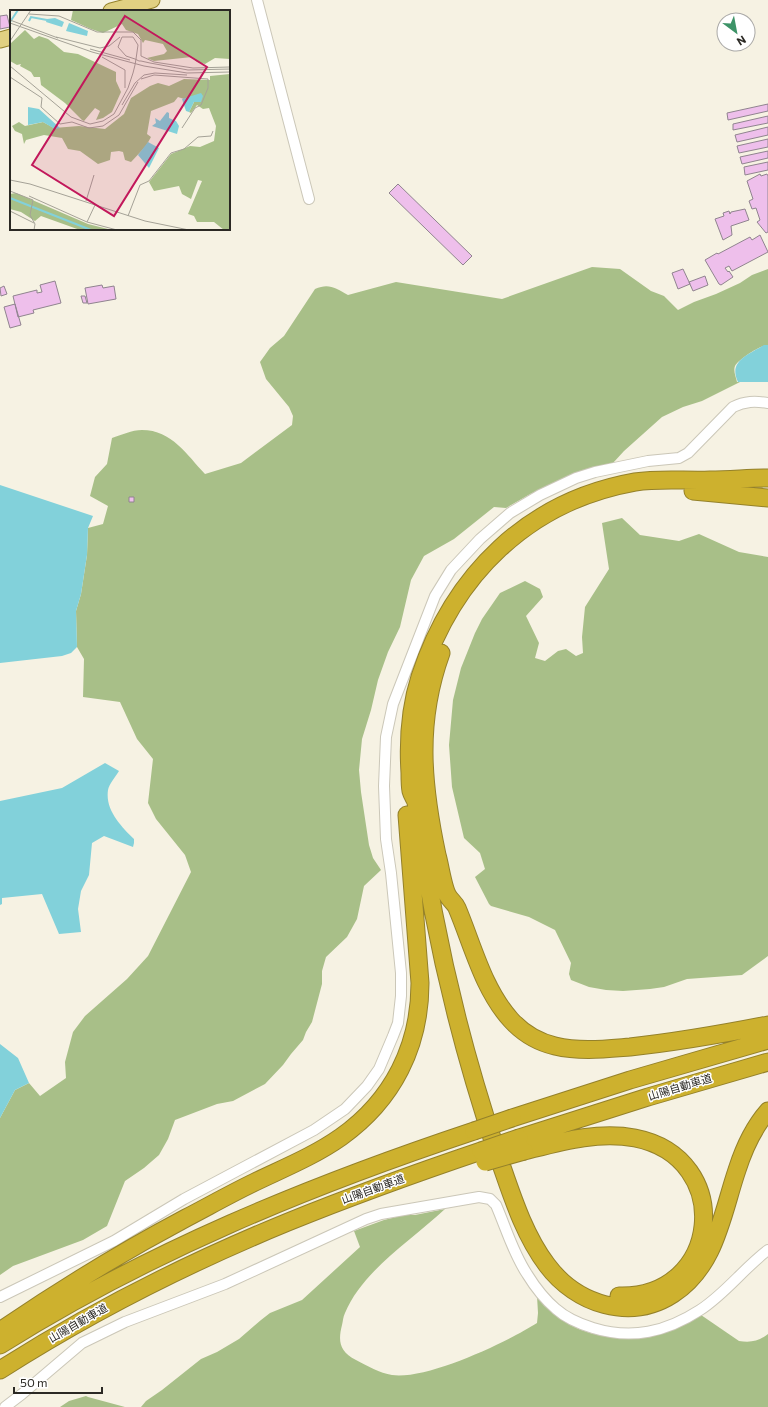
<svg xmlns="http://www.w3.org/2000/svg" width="768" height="1407" font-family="Commissioner,'Noto Sans JP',sans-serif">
<rect width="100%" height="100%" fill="#f6f2e3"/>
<path fill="#a8bf88" d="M 592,267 L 620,269 L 651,291 L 664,296 L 678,310 L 694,302 L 716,294 L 740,283 L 752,275 L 768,269 L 768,345 C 761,345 739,359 735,366 C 733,371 736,377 737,382 L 740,382 L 702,401 L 683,407 L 662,417 L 624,451 L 613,463 L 594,468 L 538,492 L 532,493 L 506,508 L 494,507 L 454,539 L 424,556 L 411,580 L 400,627 L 388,652 L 378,680 L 371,710 L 362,739 L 359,770 L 361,792 L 369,845 L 373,858 L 381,870 L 364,886 L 357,919 L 347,937 L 326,957 L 322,971 L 322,984 L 312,1022 L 306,1032 L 303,1040 L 291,1054 L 283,1065 L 265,1084 L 233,1101 L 217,1104 L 175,1120 L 168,1139 L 159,1155 L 144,1168 L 125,1181 L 107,1226 L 83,1240 L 13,1266 L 0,1275 L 0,1118 L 15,1090 L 29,1083 L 40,1096 L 66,1078 L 65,1062 L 73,1032 L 85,1016 L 127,979 L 148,956 L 191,872 L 185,855 L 156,819 L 148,803 L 153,759 L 137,739 L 120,702 L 83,697 L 84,659 L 77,647 L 76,611 L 81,594 L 87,555 L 88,528 L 103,524 L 108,506 L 90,496 L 95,477 L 107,464 L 112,438 C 121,435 132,430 142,430 C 172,430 187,455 205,474 L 241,463 L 292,425 L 293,416 L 289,407 L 266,379 L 260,362 L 270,348 L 284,336 L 315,289 C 329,283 335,288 348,295 L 396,282 L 502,299 Z
M 622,518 L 640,535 L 679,541 L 699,534 L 739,552 L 768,557 L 768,956 L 742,975 L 687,979 L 664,987 L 650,989 L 623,991 L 606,990 L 589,987 L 571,980 L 569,974 L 571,963 L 555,930 L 529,917 L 491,906 L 489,904 L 475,877 L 485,869 L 480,853 L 464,838 L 452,787 L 449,745 L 453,700 L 461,668 L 475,633 L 482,619 L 500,593 L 525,581 L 540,589 L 543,597 L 526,616 L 539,643 L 535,658 L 545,661 L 558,651 L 566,649 L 576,656 L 583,653 L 582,637 L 585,607 L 609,569 L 602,523 Z
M 445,1209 C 412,1240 363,1270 345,1313 C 343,1317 343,1321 342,1325 C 338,1341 339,1351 356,1360 C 367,1366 380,1373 392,1375 C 427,1380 507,1342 537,1323 L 538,1313 L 537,1296 C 546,1305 555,1314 564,1321 C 585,1336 626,1342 650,1336 C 666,1332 685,1322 701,1315 L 739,1341 C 751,1343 759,1341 768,1334 L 768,1407 L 141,1407 L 146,1401 L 162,1390 L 201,1359 L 217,1352 L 239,1339 L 261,1320 L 270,1313 L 302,1300 L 360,1247 L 354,1231 L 384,1220 L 404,1215 L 415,1215 Z
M 86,1396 L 88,1397 L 125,1407 L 60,1407 L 69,1401 Z"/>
<path fill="#82d1da" d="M 764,345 L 768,345 L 768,382 L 738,382 C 728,361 748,355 764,345 Z
M 0,485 L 93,516 L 88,528 L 87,555 L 81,594 L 76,611 L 77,647 L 71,653 L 62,656 L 0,663 Z
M 105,763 L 119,771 C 116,776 109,784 108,790 C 105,810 121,826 134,839 L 134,843 L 133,847 L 104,836 L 92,843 L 89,875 L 81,891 L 78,909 L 81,932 L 59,934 L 42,894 L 2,898 L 2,904 L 0,905 L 0,801 L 62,788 Z
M 0,1044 L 18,1058 L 29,1083 L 15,1090 L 0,1118 Z"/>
<path fill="#eebfeb" stroke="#90848f" d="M 7,15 L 10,27 L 0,29 L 0,16 Z
M 768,104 L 768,111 L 728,120 L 727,113 Z
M 768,116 L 768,123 L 733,130 L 733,124 Z
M 768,127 L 768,135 L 737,142 L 735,135 Z
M 768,139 L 768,147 L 739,153 L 737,146 Z
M 768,151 L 768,158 L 742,164 L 740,157 Z
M 768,162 L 768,170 L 745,175 L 744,167 Z
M 760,174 L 761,176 L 767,174 L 768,176 L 768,232 L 766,233 L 757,222 L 760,220 L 756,208 L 752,209 L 749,201 L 753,199 L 747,181 Z
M 398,184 L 472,256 L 463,265 L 389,193 Z
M 745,209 L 749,220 L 731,226 L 732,235 L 723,240 L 715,219 L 724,216 L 723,213 L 729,211 L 730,214 L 731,212 Z
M 760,235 L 768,252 L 732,271 L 729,266 L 725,268 L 728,272 L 729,271 L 733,277 L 721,285 L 719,284 L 705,260 L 717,253 L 718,254 L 750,237 L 752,240 Z
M 683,269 L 690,284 L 678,289 L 672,273 Z
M 705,276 L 708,285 L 693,291 L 689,282 Z
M 55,281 L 61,303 L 33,310 L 34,313 L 18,317 L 13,296 L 37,290 L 37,293 L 42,292 L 40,285 Z
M 102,285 L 103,288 L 114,286 L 116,299 L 88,304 L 85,288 Z
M 4,286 L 7,294 L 1,296 L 0,288 Z
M 81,296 L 85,296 L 87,303 L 83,303 Z
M 15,304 L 21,325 L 10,328 L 4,307 Z
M 129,497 L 134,497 L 134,502 L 129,502 Z"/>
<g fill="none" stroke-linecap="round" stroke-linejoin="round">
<g stroke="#cbc7b8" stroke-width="12">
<path id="street" d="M 257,0 L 309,199
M 0,1297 L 114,1241 L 184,1199 L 314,1130 L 345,1109 L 367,1086 L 379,1069 L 393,1036 L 398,1023 L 401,996 L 401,973 L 391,873 L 386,839 L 384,786 L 386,737 L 393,704 L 435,596 L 451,570 L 480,539 L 510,513 L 540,495 L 576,478 L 595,472 L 648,461 L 679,458 L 688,453 L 733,407 C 745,401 755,401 768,403
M 5,1407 L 22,1394 L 82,1343 L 125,1322 L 225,1284 L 366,1219 L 381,1214 L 479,1197 L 490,1199 L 496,1205 C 506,1228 513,1253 527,1274 C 535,1287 544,1299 556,1309 C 566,1318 580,1324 593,1328 C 632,1340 666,1332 700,1310 C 725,1294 744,1268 768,1250"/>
</g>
<g stroke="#94812a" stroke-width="17">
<path id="primary" d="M 111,11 L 152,0
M 0,40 L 11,37"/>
</g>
<g stroke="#94812a" stroke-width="19">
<path id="highway" d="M 768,478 C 749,478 730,480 710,480 C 685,481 660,478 635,482 C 528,501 453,575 420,677 C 410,708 408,741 410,773 C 410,779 410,786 411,791 C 412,795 415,799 416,802 C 431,921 458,1037 496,1150 C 510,1189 522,1232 547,1265 C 576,1304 630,1322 673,1294 C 716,1266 722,1214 737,1170 C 744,1148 753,1128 768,1111
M 693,491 L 768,498
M 441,653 C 416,722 422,784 437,855 C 440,865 443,888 448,896 C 451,901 455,903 457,908 C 473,946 483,989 511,1020 C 522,1032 538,1042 555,1046 C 580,1052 605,1049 630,1047 C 676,1042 722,1034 768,1025
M 512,1118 L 630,1080 L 768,1040
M 519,1138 L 648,1097 L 768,1062
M 524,1151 C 560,1142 597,1131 635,1138 C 736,1158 721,1299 619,1296
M 0,1331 C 60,1290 122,1252 186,1218 C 209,1206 232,1193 255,1182 C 284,1168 314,1156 341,1137 C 393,1100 420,1046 420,983 L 407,815
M 0,1345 C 148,1252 309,1186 474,1131
M 0,1370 C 91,1312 188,1263 288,1222 C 352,1196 416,1173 481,1151"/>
</g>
<use href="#street" stroke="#fff" stroke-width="10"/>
<use href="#primary" stroke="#e1d082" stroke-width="15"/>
<use href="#highway" stroke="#cdb12e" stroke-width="17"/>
<g stroke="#94812a" stroke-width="19" stroke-linecap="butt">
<path id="highway-bridge" d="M 474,1131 L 512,1118
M 481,1151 L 519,1138
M 485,1162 L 524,1151"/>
</g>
<use href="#highway-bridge" stroke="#cdb12e" stroke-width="17"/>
</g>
<g text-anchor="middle" stroke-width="3" stroke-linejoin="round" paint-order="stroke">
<g font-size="11" fill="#2b2924" stroke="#fff">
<text transform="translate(680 1087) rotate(-17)" y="4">山陽自動車道</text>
<text transform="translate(373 1189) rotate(-20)" y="4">山陽自動車道</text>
<text transform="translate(78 1323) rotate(-30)" y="4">山陽自動車道</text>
</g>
</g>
<g transform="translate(10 10)">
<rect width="220" height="220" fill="#f6f2e3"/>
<path d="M 63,0 L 220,0 L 220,49 L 205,48 L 195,54 L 187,52 L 182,47 L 144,51 L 137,48 L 154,44 L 157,41 L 153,34 L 135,30 L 133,33 L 128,24 L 116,20 L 112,14 L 93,23 L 81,19 L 61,10 ZM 15,20 L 24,29 L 29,26 L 38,29 L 54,42 L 68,44 L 106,62 L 106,71 L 111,82 L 102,102 L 93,108 L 86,110 L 90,101 L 85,98 L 74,111 L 72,110 L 55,93 L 31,75 L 30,67 L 24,67 L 21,62 L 10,56 L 11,54 L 7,55 L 0,51 L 0,34 ZM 220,64 L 219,220 L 214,220 L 204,212 L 187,212 L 184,206 L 178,204 L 192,171 L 188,170 L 181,189 L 172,184 L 169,176 L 144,181 L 139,172 L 161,144 L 180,136 L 190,137 L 204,131 L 206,116 L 199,98 L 193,99 L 187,95 L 181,103 L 179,102 L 184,92 L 188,92 L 188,85 L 174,89 L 168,87 L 164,92 L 141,101 L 137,124 L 141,127 L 136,136 L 121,152 L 115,150 L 113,142 L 109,141 L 101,142 L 100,150 L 88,154 L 70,141 L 58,139 L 52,128 L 34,125 L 16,130 L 14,134 L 12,124 L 5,121 L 2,116 L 9,112 L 15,116 L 33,112 L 44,118 L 69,116 L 95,119 L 114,104 L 121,88 L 140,76 L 148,73 L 159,76 L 174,69 L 200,70 L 200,66 ZM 6,183 L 78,214 L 102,220 L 70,220 L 31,206 L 25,211 L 11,202 L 0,199 L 0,184 Z" fill="#a8bf88"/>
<path d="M 45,8 L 54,12 L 52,17 L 36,12 L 37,9 ZM 59,13 L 78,21 L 77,26 L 56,21 ZM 191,83 L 193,86 L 191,92 L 184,92 L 179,102 L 176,101 L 172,89 ZM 18,97 L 29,99 L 50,118 L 45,119 L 33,112 L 18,115 ZM 157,102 L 159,103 L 159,108 L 166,111 L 169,116 L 167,124 L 142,116 L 146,113 L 145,108 L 150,111 ZM 138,132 L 149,138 L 139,158 L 128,145 Z" fill="#82d1da"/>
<path fill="none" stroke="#82d1da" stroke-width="2" d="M 19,11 L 21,7 L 37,10M 0,12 L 8,0M 0,188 L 81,220"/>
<path fill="none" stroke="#a5a297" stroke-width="1" d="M 19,4 L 49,6 L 87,22 L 123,22 L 131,30 L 131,46 L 144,52 L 183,58 L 220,57M 0,10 L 48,28M 0,13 L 82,42 L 134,56 L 177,63 L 220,62M 46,27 L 90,38 L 99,36 L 110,27M 0,31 L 21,0M 80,39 L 120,50M 92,47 L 115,60 L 115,78M 0,56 L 61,107 L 80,114 L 93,111 L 104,104 L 118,78 L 123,63 L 125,55 L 126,49 L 128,35 L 123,27 L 112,27 L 108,37 L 116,46 L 125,49 L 129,51 L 131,51 L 140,53 L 178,60M 178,60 L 220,59M 0,67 L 32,88 L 31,97 L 50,114 L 62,112 L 79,118 L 93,116 L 109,105 L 128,72M 131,69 L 144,65 L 198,69 L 198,78 L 191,95 L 185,98 L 172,118M 112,95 L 125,73 L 134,65 L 145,63 L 177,65M 0,170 L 20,174 L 135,211 L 179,220M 0,181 L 23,190 L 20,205 L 25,214 L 24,220M 19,186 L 77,212 L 107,220M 76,191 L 84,165M 0,201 L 24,213M 118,206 L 130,175 L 139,171 L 161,143 L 174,139 L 188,127 L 201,126 L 203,121M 77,212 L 85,195"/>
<path fill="#c2185b" fill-opacity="0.15" stroke="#c2185b" stroke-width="2" d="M 115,6 L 197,57 L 104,206 L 22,155 Z"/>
<rect width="220" height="220" fill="none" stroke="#2b2924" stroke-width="2"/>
</g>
<g transform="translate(736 32) rotate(148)"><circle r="19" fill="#ffffff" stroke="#aaa9a7"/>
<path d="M0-3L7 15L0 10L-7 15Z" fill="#3d9367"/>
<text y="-6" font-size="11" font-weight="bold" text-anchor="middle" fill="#2b2924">N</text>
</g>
<path d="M14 1387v6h88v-6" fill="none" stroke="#2b2924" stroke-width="2"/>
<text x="20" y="1387" font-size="12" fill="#2b2924" stroke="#ffffff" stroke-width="3" paint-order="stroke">50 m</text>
</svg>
